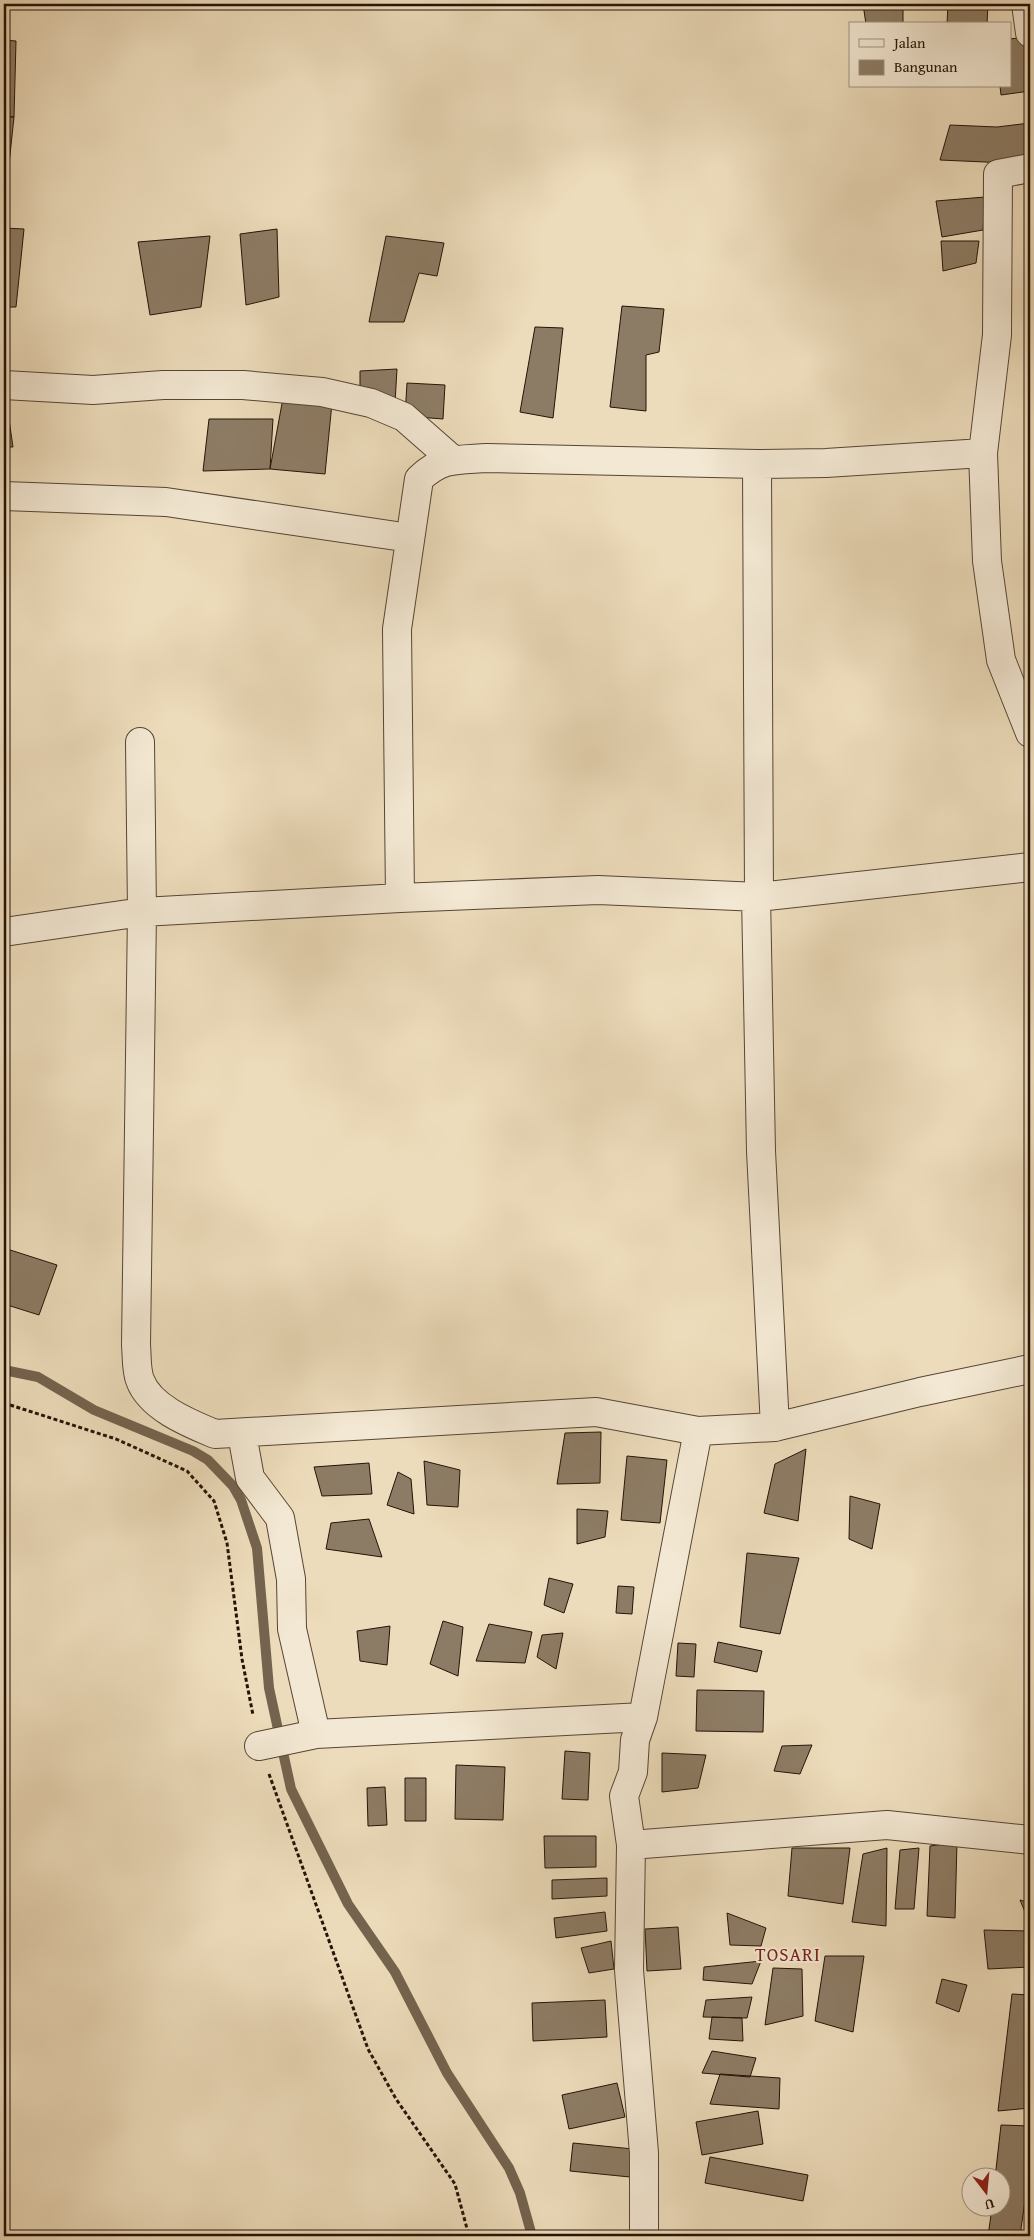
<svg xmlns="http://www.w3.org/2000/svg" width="1034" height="2240" font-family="'Gentium Book Plus',serif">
<rect width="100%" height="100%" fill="#eddcbb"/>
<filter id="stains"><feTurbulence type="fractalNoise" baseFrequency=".004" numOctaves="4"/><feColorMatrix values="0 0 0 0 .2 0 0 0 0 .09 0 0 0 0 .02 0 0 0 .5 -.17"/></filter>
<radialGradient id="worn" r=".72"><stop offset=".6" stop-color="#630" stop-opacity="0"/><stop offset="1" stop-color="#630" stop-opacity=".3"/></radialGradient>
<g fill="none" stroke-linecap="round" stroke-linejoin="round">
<path stroke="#74634e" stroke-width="10" d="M 4,1370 L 38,1377 L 94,1410 L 193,1451 L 208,1460 L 233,1486 L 241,1500 L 257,1548 L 269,1688 L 291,1789 L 348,1904 L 395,1972 L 447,2073 L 509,2168 L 520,2193 L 532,2236"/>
</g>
<path fill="#8d7c65" stroke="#241307" d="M 863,4 L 903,4 L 903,24 L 866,24 Z
M 948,4 L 988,4 L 987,24 L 947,24 Z
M 1025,37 L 1030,91 L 1001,95 L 1000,86 L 1010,86 L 1010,39 Z
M 4,40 L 16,41 L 14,117 L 4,116 Z
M 4,117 L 14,117 L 7,183 L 4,183 Z
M 1030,123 L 1030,164 L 940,160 L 950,125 L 997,127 Z
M 985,197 L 983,230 L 942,237 L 936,201 Z
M 4,228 L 24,229 L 16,307 L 4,307 Z
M 277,229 L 279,297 L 246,305 L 240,234 Z
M 210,236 L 201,307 L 150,315 L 138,242 Z
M 386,236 L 444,243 L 437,276 L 419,273 L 404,322 L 369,322 Z
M 941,241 L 979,241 L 976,263 L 943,271 Z
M 622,306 L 664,309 L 659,352 L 646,355 L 646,411 L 610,407 Z
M 535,327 L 563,328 L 553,418 L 520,412 Z
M 397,369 L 395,403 L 360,392 L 360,371 Z
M 407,383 L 445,385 L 443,419 L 405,416 Z
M 283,398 L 332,403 L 325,474 L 270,469 Z
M 4,399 L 6,399 L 13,447 L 4,447 Z
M 209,419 L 273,419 L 270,469 L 203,471 Z
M 4,1248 L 57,1265 L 39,1315 L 4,1304 Z
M 601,1432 L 600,1483 L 557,1484 L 565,1433 Z
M 806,1449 L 798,1521 L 764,1513 L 775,1464 Z
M 627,1456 L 667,1460 L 660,1523 L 621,1520 Z
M 424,1461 L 460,1470 L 458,1507 L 427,1505 Z
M 369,1463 L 372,1494 L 322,1496 L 314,1467 Z
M 398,1472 L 411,1479 L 414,1514 L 387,1505 Z
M 850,1496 L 880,1504 L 872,1549 L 849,1539 Z
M 577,1509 L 608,1511 L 605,1537 L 577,1544 Z
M 369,1519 L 382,1557 L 326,1549 L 331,1523 Z
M 747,1553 L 799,1558 L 780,1634 L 740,1627 Z
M 549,1578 L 573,1584 L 564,1613 L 544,1605 Z
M 618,1586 L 634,1587 L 632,1614 L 616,1613 Z
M 443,1621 L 463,1627 L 458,1676 L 430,1664 Z
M 489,1624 L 532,1632 L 525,1663 L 476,1661 Z
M 390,1626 L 387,1665 L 360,1661 L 357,1631 Z
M 563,1633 L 556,1669 L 537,1657 L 542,1635 Z
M 718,1642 L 762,1651 L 757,1672 L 714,1662 Z
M 678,1643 L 696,1644 L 694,1677 L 676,1676 Z
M 697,1690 L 764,1691 L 763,1732 L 696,1731 Z
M 812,1745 L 800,1774 L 774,1771 L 782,1746 Z
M 565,1751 L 590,1753 L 588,1800 L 562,1799 Z
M 662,1753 L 706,1755 L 698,1788 L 662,1792 Z
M 456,1765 L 505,1767 L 503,1820 L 455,1819 Z
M 405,1778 L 426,1778 L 426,1821 L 405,1821 Z
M 385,1787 L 387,1825 L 368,1826 L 367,1788 Z
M 544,1836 L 596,1836 L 596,1867 L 545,1868 Z
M 957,1842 L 955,1918 L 927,1916 L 930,1846 Z
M 792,1848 L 850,1848 L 843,1904 L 788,1896 Z
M 887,1848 L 886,1926 L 852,1922 L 863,1854 Z
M 919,1848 L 914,1909 L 895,1909 L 900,1850 Z
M 607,1878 L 607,1896 L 552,1899 L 552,1880 Z
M 1020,1900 L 1030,1903 L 1030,1924 Z
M 605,1912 L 607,1931 L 556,1938 L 554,1918 Z
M 727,1913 L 766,1928 L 761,1946 L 730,1945 Z
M 678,1927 L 681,1969 L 647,1971 L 645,1929 Z
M 984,1930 L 1030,1931 L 1030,1967 L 988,1969 Z
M 611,1941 L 614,1969 L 589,1973 L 581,1948 Z
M 825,1956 L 864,1956 L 853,2032 L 815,2021 Z
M 761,1961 L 752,1984 L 703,1980 L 704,1967 Z
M 773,1968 L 802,1969 L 803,2016 L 765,2025 Z
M 942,1979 L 967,1985 L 959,2012 L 936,2003 Z
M 1012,1994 L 1030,1995 L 1030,2108 L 998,2111 Z
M 752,1997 L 747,2018 L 703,2017 L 706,2000 Z
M 605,2000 L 607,2037 L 533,2041 L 532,2003 Z
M 712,2017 L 742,2018 L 743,2041 L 709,2039 Z
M 712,2051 L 756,2058 L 750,2077 L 702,2073 Z
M 720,2074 L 780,2078 L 779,2109 L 710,2104 Z
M 617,2083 L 625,2117 L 569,2129 L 562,2095 Z
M 758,2111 L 763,2144 L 702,2155 L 696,2122 Z
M 1001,2125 L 1030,2126 L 1030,2165 L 1020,2236 L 988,2236 L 992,2208 L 1002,2208 L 1002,2178 L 995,2178 Z
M 573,2143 L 633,2149 L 630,2177 L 570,2171 Z
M 710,2157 L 808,2175 L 803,2201 L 705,2183 Z
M 759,2233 L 758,2236 L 720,2236 Z"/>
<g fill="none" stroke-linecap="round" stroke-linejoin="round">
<g stroke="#564534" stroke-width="30">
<path id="minor" d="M 1026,4 L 1030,33
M 1030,168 L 998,174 L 997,335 L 983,453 L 987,561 L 1001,660 L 1030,733
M 4,385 L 93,390 L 163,385 L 243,385 L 322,392 L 371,403 L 404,417 L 453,460
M 757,464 L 759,897
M 4,496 L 166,502 L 410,538
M 140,742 L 142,912 L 136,1345 C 137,1355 136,1370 140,1380 C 150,1408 191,1424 215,1434 L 596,1412 L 698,1431 L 775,1427 L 920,1392 L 1030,1369
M 756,896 L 761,1151 L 775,1427
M 400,898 L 397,629 L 419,479 C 442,457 456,460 487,458 L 757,464 L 826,463 L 983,453
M 4,932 L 142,912 L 400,898 L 598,890 L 759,897 L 1030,867
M 242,1434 L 250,1478 L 280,1518 L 291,1579 L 292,1629 L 316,1734
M 259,1746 L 316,1734 L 643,1717
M 631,1845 L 887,1825 L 1030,1840
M 644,2236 L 644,2153 L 629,1970 L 631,1845 L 624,1796 L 633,1772 L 635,1740 L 643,1717 L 698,1431"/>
</g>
<path stroke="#241307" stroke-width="3" stroke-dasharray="4 2.5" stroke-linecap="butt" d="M 4,1403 L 116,1439 L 187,1471 L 214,1501 L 227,1543 L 242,1659 L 253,1715
M 269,1774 L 368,2049 L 396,2099 L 455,2184 L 469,2236"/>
<use href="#minor" stroke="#f3e8d3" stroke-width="28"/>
</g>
<g text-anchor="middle" stroke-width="4" stroke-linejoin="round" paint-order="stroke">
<g font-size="19" letter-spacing="1" fill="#7a1f14" stroke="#f3e8d3">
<text x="788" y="1961">TOSARI</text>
</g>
</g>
<rect width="1034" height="2240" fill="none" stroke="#eddcbb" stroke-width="20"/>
<rect x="5" y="5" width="1024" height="2230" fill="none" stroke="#241307" stroke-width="2.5"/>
<rect x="10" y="10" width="1014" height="2220" fill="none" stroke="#241307"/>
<rect x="849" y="22" width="162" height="65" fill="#f3e8d3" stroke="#a09381"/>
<rect x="859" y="39" width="25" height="8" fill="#f3e8d3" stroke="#a09381"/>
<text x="894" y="48" font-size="15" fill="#241307">Jalan</text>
<rect x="859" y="60" width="25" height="15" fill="#8d7c65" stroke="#a09381"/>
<text x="894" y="72" font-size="15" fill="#241307">Bangunan</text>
<g transform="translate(986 2192) rotate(164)"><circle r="24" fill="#f3e8d3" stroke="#a09381"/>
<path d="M0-4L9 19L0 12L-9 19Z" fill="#8f2418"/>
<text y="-8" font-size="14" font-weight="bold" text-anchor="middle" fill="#241307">U</text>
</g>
<rect width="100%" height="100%" filter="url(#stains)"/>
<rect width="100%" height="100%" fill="url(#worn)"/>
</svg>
